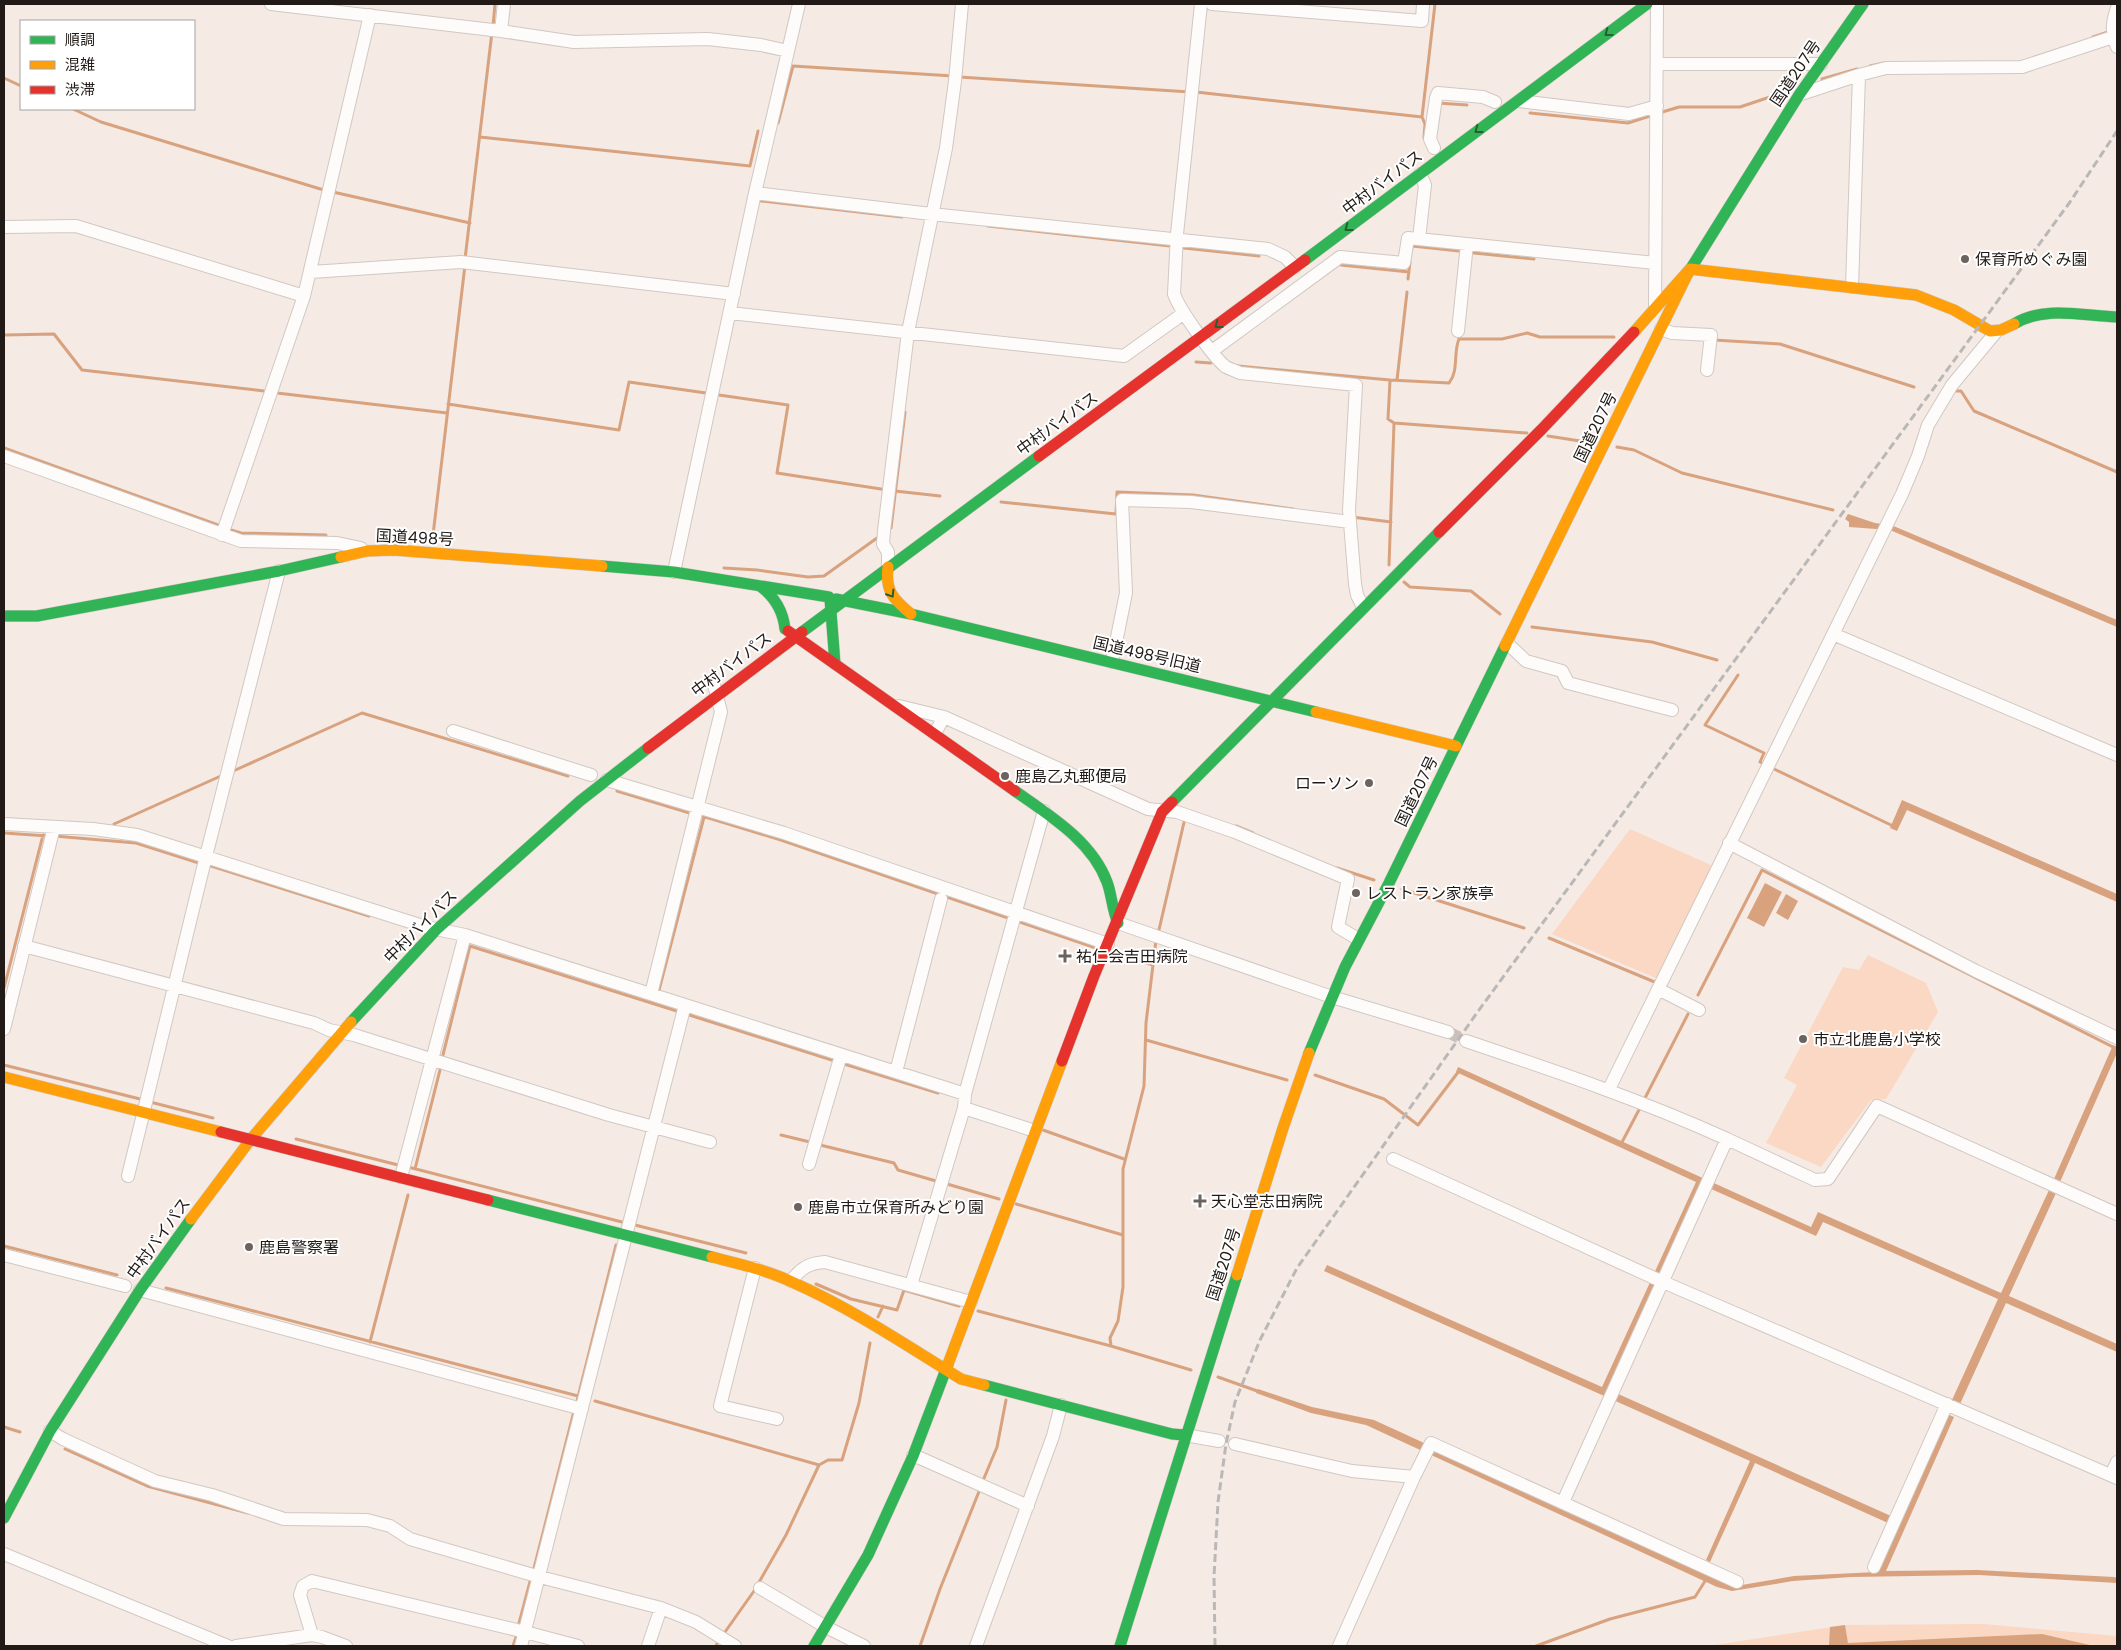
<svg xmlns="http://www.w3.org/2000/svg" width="2121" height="1650" font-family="Poppins,'Noto Sans JP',sans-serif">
<rect width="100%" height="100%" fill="#f5eae4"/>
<path fill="#fad8c4" d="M 1630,829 L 1713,866 L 1658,979 L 1552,934 Z
M 1868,955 L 1926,983 L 1938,1012 L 1886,1099 L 1871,1100 L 1821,1167 L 1766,1143 L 1797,1085 L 1784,1078 L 1843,967 L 1859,970 Z
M 1983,1624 L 2117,1636 L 2117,1646 L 1709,1646 L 1845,1625 Z"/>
<path fill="#d9a27e" d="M 1848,514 L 1875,523 L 1891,525 L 2117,620 L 2117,627 L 1890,530 L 1849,527 L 1849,522 L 1845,519 Z
M 1902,800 L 2117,894 L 2117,902 L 1907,810 L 1897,831 L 1890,828 Z
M 1765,883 L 1782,892 L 1764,927 L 1747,918 Z
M 1786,894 L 1798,901 L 1788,920 L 1776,913 Z
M 2113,1045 L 2117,1047 L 2117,1053 L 2060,1182 L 2054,1179 Z
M 1458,1067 L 1811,1227 L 1818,1212 L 2001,1293 L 2049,1190 L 2056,1193 L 2009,1296 L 2117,1344 L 2117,1352 L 2006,1303 L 1960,1404 L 1952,1400 L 1998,1299 L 1823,1222 L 1816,1236 L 1700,1184 L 1607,1389 L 1891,1516 L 1888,1523 L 1755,1463 L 1710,1562 L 1706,1560 L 1750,1461 L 1324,1271 L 1327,1265 L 1602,1387 L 1696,1182 L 1456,1072 Z
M 1258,1389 L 1312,1407 L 1374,1420 L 1736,1586 L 1794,1576 L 1877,1572 L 1947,1414 L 1954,1417 L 1886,1571 L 1977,1570 L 2114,1577 L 2117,1578 L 2117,1583 L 1979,1575 L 1851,1577 L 1793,1581 L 1732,1591 L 1717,1587 L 1366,1425 L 1311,1413 L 1256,1393 Z
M 1845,1625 L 1848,1643 L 2042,1634 L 2094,1646 L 1829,1646 L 1830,1627 Z"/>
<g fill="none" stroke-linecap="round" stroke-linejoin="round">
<path stroke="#d9a27e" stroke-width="3" d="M 493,26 L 495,4
M 2093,37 L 2111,31
M 1870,66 L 1884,63
M 959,77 L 1190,92
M 4,78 L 21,86
M 1822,79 L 1857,69
M 1196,92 L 1422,117 L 1435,4
M 1438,103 L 1467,105
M 73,109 L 101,122 L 327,191
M 1530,113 L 1628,123 L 1653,115
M 1659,113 L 1679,107 L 1740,107 L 1791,90
M 1422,117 L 1425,124 L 1424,138
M 778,123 L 793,66 L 953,76
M 480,137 L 750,166 L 758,131
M 333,192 L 470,223
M 761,201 L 902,217
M 988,226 L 1170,246
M 1184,248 L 1259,256
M 1412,248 L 1412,246 L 1459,251
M 1474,253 L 1534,259
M 465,259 L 492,32
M 1341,265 L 1409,272
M 1408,279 L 1410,262
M 4,335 L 54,334 L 82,370 L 264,391
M 1714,340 L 1780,344 L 1914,387
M 1196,362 L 1211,363
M 1238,366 L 1390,380 L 1449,383 C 1459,371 1453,353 1459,339 L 1502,339 L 1527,333 L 1540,337 L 1614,337
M 1390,380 L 1388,419 L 1394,423 L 1527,433
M 1397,380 L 1407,292
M 1956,391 L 1961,391 L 1974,411 L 2117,472
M 277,393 L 447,413
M 719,395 L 788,405 L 777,473 L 881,489
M 448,404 L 619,430 L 629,382 L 706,393
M 1548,436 L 1593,443
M 1617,447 L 1634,450 L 1682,473 L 1833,510
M 4,448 L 218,525
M 895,491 L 940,496
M 1001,502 L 1116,514 L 1117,492 L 1193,495 L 1293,509
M 1352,517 L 1391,522
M 891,528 L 905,412
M 231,530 L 241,533 L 326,535
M 433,535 L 465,265
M 1389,565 L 1394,423
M 724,568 L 757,570 L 808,577 L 824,576 L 877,538
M 1404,582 L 1410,587 L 1471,591 L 1500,614
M 1532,627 L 1652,642 L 1717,660
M 1738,675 L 1705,725 L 1764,753 L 1760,762 L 1766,765
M 1772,768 L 1893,826
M 231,772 L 362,713 L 568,776
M 617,791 L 693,814
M 699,815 L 781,840 L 1011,919
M 114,824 L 223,775
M 1236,826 L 1253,833
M 4,833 L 48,836
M 54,836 L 136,843 L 202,864
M 208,865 L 369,916
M 1337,868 L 1374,880
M 1402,889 L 1524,928
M 1017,921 L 1096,948
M 1158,934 L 1185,818
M 1549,938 L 1657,983
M 1113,953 L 1153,965
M 4,988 L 43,835
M 659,990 L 704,817
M 1698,995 L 1762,870 L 2115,1048
M 686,1014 L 835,1061
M 1146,1040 L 1287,1080
M 442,1059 L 470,946 L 680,1012
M 841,1063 L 938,1093
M 4,1065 L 144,1100
M 1315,1075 L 1384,1099 L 1418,1125 L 1459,1071
M 1644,1100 L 1688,1014
M 150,1102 L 213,1118
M 1043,1130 L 1124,1159
M 781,1135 L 810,1142
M 296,1139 L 402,1166
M 1621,1144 L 1641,1106
M 820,1145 L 894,1163 L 898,1170 L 936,1181
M 408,1167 L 622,1222
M 415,1169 L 441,1066
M 947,1184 L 999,1199
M 1016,1204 L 1123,1235
M 635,1225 L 746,1253
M 4,1246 L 117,1275
M 816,1284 L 851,1299 L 897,1310 L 904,1290 L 959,1306
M 166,1288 L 578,1396
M 978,1311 L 1111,1346 L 1191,1370
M 878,1317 L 883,1306
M 370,1342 L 408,1195
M 1111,1346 L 1110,1338 L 1118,1321 L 1123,1287 L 1123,1169 L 1144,1086 L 1146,1023 L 1156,940
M 1218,1377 L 1260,1392
M 595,1401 L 819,1465
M 576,1405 L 616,1245
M 4,1427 L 20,1432
M 65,1449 L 147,1486 L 248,1513
M 982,1483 L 997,1447 L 1006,1400
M 533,1572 L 574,1411
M 518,1627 L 531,1578
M 725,1632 L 754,1591 L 786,1535 L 819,1465 L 828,1460 L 842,1460 L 859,1403 L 870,1343
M 513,1646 L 517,1634
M 716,1646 L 717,1644
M 920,1646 L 940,1589 L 980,1489
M 1536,1646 L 1610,1619 L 1695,1597 L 1707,1578"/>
<path stroke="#cbc0bb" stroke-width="12" stroke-dasharray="12 6" stroke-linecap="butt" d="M 1448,1032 L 1466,1041"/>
<g stroke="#d0c8c3" stroke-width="14">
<path id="street" d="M 271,4 L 501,31 L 574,42 L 708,39 L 761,45 L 788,51
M 1201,4 L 1177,234 L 1174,294 C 1179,309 1213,357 1226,367 C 1230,369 1236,371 1240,373 L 1356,385 L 1349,510 L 1355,584 L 1357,595 L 1363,607
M 1212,4 L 1422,21 L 1423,4
M 2117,8 C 2112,22 2111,32 2117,47
M 501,31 L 504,4
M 1658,64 L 1821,64
M 1801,94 L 1859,75 L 1886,68 L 2022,67 L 2113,37
M 1519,101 L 1629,114 L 1657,106
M 1434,148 L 1430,139 L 1436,98 L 1438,93 L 1483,97 L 1495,102
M 755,193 L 931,214 L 1268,249 L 1285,257 L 1295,267
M 4,227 L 76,226 L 304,296
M 1419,239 L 1425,185 L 1420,174
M 311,272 L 461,262 L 734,294
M 1852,287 L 1859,75
M 1655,306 L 1657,4
M 730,313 L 1124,356 L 1184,313
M 1661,329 L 1672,333 L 1711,335 L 1707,370
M 1458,331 L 1467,244
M 1212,351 L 1340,257 L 1404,263 L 1408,238 L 1655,263
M 4,456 L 241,541 L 337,543 L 361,548
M 222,535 L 304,296 L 370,15
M 888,567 L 888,552 L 883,544 L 884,531 L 908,332 L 946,148 L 955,81 L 962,4
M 674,572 L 755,193 L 799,4
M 1833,634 L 2117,755
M 1507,643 L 1526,661 L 1562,671 L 1568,683 L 1672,710
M 1112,662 L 1126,593 L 1122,500 L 1191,502 L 1350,522
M 899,706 L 944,717
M 453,731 L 591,775
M 935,733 L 944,717 L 1148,809 L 1177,812 L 1235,832 L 1348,879 L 1338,927 L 1358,939
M 607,780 L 784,833 L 1108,944
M 4,824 L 93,829 L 137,835 L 426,927 L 465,935 L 965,1094
M 1729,843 L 1976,971 L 2117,1038
M 1118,923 L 1332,997 L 1448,1032
M 24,946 L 314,1023 L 329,1030 L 354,1035 L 609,1115 L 710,1142
M 1658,989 L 1699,1010
M 651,994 L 721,712 L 713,681
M 4,1029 L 54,827
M 1466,1041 C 1555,1071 1641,1100 1727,1139 L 1563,1502
M 896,1072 L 941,899
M 1609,1089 L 1902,494 L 1918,456 L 1928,425 L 1952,385 L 1996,332
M 1035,1131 L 964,1108 L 965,1094 L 1044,811
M 1727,1139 L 1815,1180 L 1828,1179 L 1877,1106 L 2117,1214
M 1393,1159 L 1663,1282 L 2117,1478
M 809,1164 L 841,1055
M 128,1176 L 206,856 L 279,571
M 401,1177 L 465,935
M 4,1255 L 125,1286
M 755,1268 L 720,1406 L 777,1419
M 791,1281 C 801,1268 809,1263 825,1262 L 971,1302
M 911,1285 L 964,1108
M 140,1290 L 582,1409
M 50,1431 L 63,1439 L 155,1481 L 212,1495 L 284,1519 L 367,1520 L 390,1526 L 410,1539 L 540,1577 L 661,1608 L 696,1622 L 735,1646
M 1185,1435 L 1219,1441
M 1235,1444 L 1352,1471 L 1414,1477
M 913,1456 L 920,1458 L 1028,1506
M 2111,1475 L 2117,1462
M 4,1554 L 228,1646
M 1874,1567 L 1947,1404
M 760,1588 L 826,1627 L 864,1646
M 312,1635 L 300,1595 L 303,1586 L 312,1581 L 525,1632 L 578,1646
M 236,1646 L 312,1635 L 322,1637 L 346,1646
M 521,1646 L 685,1005
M 648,1646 L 661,1608
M 976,1646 L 1053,1436 L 1061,1405
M 1339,1646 L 1414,1477 L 1431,1443 L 1737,1582"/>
</g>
<g stroke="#d0c8c3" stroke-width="12">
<path id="fast" d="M 1305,260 L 1647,4
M 1688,273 L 1799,95 L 1863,4
M 2014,324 C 2045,305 2083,316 2117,317
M 602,566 L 674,572 L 829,597
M 760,586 C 775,597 783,610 785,629
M 830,599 L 835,664
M 836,599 L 911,614 L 1316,712
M 4,616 L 37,616 L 279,571 L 341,557
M 802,632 L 1039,456
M 1015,791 C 1049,815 1092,841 1107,882 C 1112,895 1112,910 1118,923
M 1172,802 L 1439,532
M 351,1022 L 436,930 L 580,801 L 648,748
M 1309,1053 L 1345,967 L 1389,883 L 1505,646
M 488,1200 L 712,1257
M 984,1385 L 1172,1434 L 1185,1435
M 4,1518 L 50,1431 L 140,1290 L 191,1219
M 814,1646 L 868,1555 L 913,1456 L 948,1364
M 1120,1646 L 1237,1275"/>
</g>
<g stroke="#d0c8c3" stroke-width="12">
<path id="slow" d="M 1634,332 L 1690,269 L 1916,295 L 1954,310 L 1990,331 L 2001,330 L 2014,324
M 341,557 L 367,551 L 394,550 L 602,566
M 888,567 C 885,591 893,599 911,614
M 1505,646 L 1688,273
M 1316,712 L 1456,746
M 4,1077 L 221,1132
M 191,1219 L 251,1139 L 351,1022
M 712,1257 C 739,1264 767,1270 792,1282 C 851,1308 906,1345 961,1379 L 984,1385
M 1237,1275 L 1283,1128 L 1309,1053
M 948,1364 L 1062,1061"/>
</g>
<g stroke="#d0c8c3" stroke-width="12">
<path id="jam" d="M 1039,456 L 1305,260
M 1439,532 L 1542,429 L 1634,332
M 788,631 L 1015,791
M 648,748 L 802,632
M 1062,1061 L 1094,976 L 1162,812 L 1172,802
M 221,1132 L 488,1200"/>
</g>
<use href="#street" stroke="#fefcfb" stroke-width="12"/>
<use href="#fast" stroke="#30b455" stroke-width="11"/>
<use href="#slow" stroke="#ff9f0a" stroke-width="11"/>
<use href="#jam" stroke="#e5322d" stroke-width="11"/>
<path stroke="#bab8b6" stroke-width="3" stroke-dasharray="8 4" stroke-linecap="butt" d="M 1215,1646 L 1214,1577 L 1218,1502 L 1226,1444 L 1235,1402 L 1260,1340 L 1297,1268 L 1479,1010 L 2070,202 L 2117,131"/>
</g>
<defs><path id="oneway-chevron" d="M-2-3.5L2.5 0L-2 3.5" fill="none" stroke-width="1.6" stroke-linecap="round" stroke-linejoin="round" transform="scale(1.25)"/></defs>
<g stroke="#285f32">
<use href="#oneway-chevron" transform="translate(1608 33) rotate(143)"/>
<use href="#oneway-chevron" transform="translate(1478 130) rotate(143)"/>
<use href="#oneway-chevron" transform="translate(1348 228) rotate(143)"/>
<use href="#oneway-chevron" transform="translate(1218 325) rotate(143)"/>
<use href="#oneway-chevron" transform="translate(891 594) rotate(58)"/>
</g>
<g fill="#6b635e" stroke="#fff" stroke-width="2">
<circle cx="1965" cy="259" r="5"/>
<circle cx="1005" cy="776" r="5"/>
<circle cx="1369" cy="783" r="5"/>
<circle cx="1356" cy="893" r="5"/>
<path d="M1062.5 948.5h5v5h5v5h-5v5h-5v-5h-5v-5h5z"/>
<circle cx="1803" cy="1039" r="5"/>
<path d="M1197.5 1193.5h5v5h5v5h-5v5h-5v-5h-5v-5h5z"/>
<circle cx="798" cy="1207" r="5"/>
<circle cx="249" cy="1247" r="5"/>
</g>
<g text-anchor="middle" stroke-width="4" stroke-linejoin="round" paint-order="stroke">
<g font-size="16" fill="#211a16" stroke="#fff">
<text transform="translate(1795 73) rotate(-56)" y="6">国道207号</text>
<text transform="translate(1382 182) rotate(-37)" y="6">中村バイパス</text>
<text transform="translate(1057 423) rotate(-36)" y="6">中村バイパス</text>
<text transform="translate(1595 427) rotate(-64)" y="6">国道207号</text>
<text transform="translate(415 537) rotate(3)" y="6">国道498号</text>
<text transform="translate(1147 654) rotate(13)" y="6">国道498号旧道</text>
<text transform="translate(731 664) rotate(-37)" y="6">中村バイパス</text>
<text transform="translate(1416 791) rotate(-64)" y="6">国道207号</text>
<text transform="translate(420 926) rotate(-45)" y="6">中村バイパス</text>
<text transform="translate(158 1238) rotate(-54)" y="6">中村バイパス</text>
<text transform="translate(1223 1264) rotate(-72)" y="6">国道207号</text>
</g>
<g font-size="16" fill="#211a16" stroke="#fff" text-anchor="start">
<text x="1975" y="265">保育所めぐみ園</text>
<text x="1015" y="782">鹿島乙丸郵便局</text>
<text x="1359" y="789" text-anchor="end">ローソン</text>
<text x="1366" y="899">レストラン家族亭</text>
<text x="1076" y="962">祐仁会吉田病院</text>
<text x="1813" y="1045">市立北鹿島小学校</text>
<text x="1211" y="1207">天心堂志田病院</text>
<text x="808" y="1213">鹿島市立保育所みどり園</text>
<text x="259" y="1253">鹿島警察署</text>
</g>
</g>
<rect width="2121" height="1650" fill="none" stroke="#211a16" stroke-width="10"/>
<rect x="20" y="20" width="175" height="90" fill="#ffffff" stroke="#a6a3a2"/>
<rect x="30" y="36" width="25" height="8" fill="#30b455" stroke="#a6a3a2"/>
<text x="65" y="45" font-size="15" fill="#211a16">順調</text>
<rect x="30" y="61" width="25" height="8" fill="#ff9f0a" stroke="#a6a3a2"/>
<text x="65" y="70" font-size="15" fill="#211a16">混雑</text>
<rect x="30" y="86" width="25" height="8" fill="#e5322d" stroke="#a6a3a2"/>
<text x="65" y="95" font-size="15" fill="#211a16">渋滞</text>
</svg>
